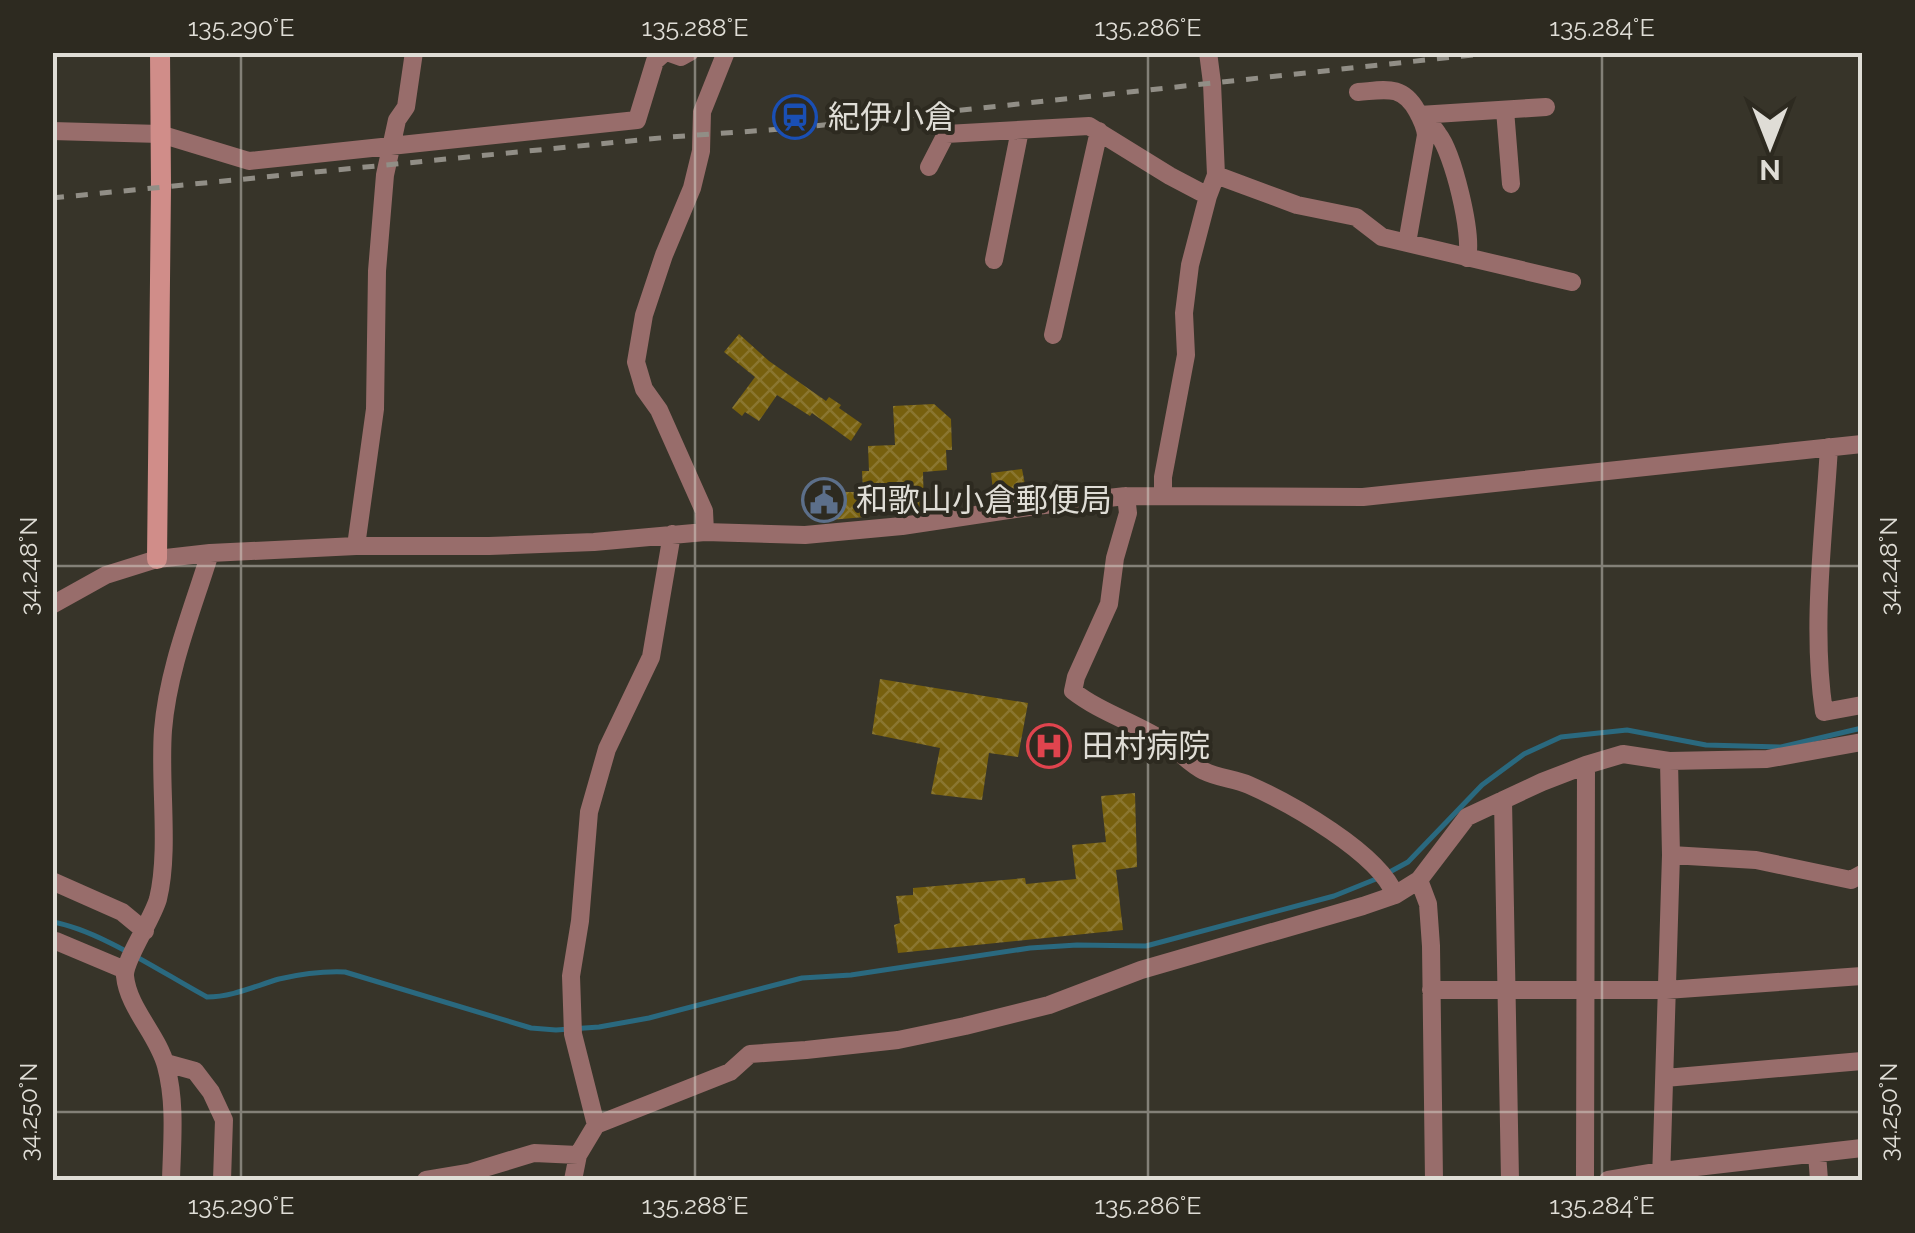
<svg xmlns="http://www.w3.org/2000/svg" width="1915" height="1233" font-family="Raleway,'Noto Sans JP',sans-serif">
<defs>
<pattern id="building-cross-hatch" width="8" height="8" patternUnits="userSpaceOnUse" patternTransform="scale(2.5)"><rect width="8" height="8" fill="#77600e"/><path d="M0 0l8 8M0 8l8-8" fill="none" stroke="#8a7630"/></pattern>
</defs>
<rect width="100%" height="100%" fill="#373429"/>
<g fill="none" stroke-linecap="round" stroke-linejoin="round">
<path stroke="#2a697f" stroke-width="5" d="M 1386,874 L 1408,862 L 1482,785 L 1524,754 L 1561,737 L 1627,730 L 1706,745 L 1781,747 L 1862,728
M 52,922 C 98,929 164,974 207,997 C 232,997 255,986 279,979 C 301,974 323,971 345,972 L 531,1028 L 556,1030 L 599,1027 L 649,1018 L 802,978 L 851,975 L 1030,948 L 1077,945 L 1146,946 L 1334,896 L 1376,879"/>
</g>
<path fill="url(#building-cross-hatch)" d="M 739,334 L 769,361 L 826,401 L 829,397 L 841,405 L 839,408 L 862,424 L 851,441 L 812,413 L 810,416 L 777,395 L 759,421 L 745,412 L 742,416 L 732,408 L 755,377 L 724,352 Z
M 934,404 L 951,419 L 952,450 L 946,450 L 947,470 L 923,472 L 924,510 L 899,514 L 898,489 L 863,490 L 862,471 L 869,471 L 868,446 L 895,445 L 893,406 Z
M 1022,469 L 1027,495 L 1009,497 L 1008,488 L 993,490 L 991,473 Z
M 818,487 L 831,487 L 831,492 L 865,492 L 865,517 L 818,521 Z
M 880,679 L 1028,703 L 1018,757 L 989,753 L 982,800 L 931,794 L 940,748 L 872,734 Z
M 1135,793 L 1137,867 L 1116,870 L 1123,930 L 898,953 L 894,925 L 900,923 L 896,896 L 913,895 L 913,888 L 1025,878 L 1026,884 L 1076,879 L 1072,845 L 1106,842 L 1101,796 Z"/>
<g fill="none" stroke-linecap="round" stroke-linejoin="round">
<path stroke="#986d6b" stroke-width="18" d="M 667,52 L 681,57 L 690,52
M 1358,92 C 1385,90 1402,84 1417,111 C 1422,120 1425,126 1426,135 L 1407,243
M 1505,110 L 1511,184
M 1419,115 L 1546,107
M 1425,126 C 1433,128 1433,126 1438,134 C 1453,153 1473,234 1467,258
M 52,131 L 160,134 L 249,161 L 637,120 L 655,61 L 665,52
M 929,167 L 946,134 L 1089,126 L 1170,176 L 1208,196
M 1216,175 L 1297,205 L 1356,217 L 1382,237 L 1572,282
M 994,260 L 1020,130
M 1053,335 L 1099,131
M 1829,447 C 1824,534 1811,626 1824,712 L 1862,705
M 1163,494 L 1163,477 L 1186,355 L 1184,313 L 1190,265 L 1208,196 L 1216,175 L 1212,83 L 1208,52
M 1126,496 L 1128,513 L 1115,558 L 1109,604 L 1076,677 L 1073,691 C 1101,713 1137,723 1167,743 C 1180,752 1191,765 1204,771 C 1218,778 1235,779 1249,785 C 1290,803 1379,853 1395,895
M 705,532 L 704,511 L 659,410 L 644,389 L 636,362 L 644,315 L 664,255 L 692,188 L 701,151 L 702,112 L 726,52
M 356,546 L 375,409 L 377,271 L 385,175 L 397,120 L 406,107 L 414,52
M 52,605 L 106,575 L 157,559 L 210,553 L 356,546 L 489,546 L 594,542 L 705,532 L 805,535 L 902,526 L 1036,506 L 1126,496 L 1363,497 L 1862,444
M 1503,800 L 1510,1180
M 1671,855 L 1756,860 L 1851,880 L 1862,874
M 1419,880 L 1428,904 L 1431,946 L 1434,1180
M 52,881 L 122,912 L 145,931
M 56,941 L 125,970
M 1431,990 L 1666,990 L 1862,976
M 166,1063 L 195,1071 L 211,1092 L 224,1120 L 222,1180
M 1665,1078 L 1862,1061
M 596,1125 L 573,1034 L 571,976 L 580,921 L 589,812 L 607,749 L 651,657 L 672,534
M 1817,1154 L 1819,1180
M 171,1180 C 172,1142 176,1103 166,1066 C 158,1035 128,1008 125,976 C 124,960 152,920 158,899 C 170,849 159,783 163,730 C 168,669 192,611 210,553
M 426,1180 L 468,1173 L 534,1153 L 578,1155
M 573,1180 L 578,1155 L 596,1125 L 730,1072 L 750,1054 L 806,1050 L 898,1040 L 965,1026 L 1049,1005 L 1141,970 L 1363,906 L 1395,895 L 1419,880 L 1467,817 L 1542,782 L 1586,765 L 1623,754 L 1669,761 L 1767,759 L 1862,742
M 1585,1180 L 1586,765
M 1608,1180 L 1662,1171 L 1862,1148
M 1661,1180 L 1671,855 L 1669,761"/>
<path stroke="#d08d89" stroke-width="20" d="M 157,559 L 161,187 L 160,52"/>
<path stroke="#918e86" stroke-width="5" stroke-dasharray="12 12" stroke-linecap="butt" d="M 52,198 L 670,137 L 796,128 L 1500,52"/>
</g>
<path fill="none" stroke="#dfddd6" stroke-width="2.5" stroke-opacity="0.45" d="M 241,52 L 241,1180M 695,52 L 695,1180M 1148,52 L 1148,1180M 1602,52 L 1602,1180M 52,566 L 1862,566M 52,1112 L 1862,1112"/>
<defs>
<g id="station-ring" transform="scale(2.25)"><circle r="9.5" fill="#2d2a20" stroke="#1a4fb4" stroke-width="1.5"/><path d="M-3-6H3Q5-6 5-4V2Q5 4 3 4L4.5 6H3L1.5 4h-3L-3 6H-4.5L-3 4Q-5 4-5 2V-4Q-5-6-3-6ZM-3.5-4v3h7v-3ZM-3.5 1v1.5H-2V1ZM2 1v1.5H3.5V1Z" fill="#1a4fb4"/></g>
<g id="civic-ring" transform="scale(2.25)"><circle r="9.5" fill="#2d2a20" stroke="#5c6f8a" stroke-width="1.5"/><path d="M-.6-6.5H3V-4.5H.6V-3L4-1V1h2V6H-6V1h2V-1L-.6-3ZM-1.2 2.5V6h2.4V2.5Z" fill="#5c6f8a"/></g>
<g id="hospital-ring" transform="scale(2.25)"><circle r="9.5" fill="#2d2a20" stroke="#e0444e" stroke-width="1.5"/><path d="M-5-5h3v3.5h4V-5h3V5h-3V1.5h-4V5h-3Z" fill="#e0444e"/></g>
</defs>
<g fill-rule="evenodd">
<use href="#station-ring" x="795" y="117"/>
<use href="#civic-ring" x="824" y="500"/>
<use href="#hospital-ring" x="1049" y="746"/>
</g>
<g text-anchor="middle" stroke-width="8" stroke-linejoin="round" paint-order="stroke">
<g font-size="32" fill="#dfddd6" stroke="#2d2a20" text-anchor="start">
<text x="828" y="128">紀伊小倉</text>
<text x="856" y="511">和歌山小倉郵便局</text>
<text x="1082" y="757">田村病院</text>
</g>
</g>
<rect width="1915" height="1233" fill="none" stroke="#2d2a20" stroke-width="110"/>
<g transform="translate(1770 145) rotate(180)" stroke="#2d2a20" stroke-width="8" paint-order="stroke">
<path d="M0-8L18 38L0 25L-18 38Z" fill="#dfddd6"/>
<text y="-15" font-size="28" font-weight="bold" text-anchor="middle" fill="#dfddd6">N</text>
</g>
<rect x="55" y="55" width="1805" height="1123" fill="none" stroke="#dfddd6" stroke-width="4"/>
<g font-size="25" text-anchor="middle" fill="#dfddd6">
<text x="241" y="36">135.290°E</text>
<text x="695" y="36">135.288°E</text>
<text x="1148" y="36">135.286°E</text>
<text x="1602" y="36">135.284°E</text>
<text transform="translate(1888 566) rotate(-90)" y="9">34.248°N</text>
<text transform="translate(28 566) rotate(-90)" y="9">34.248°N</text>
<text transform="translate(1888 1112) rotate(-90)" y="9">34.250°N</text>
<text transform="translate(28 1112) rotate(-90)" y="9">34.250°N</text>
<text x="241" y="1214">135.290°E</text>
<text x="695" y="1214">135.288°E</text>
<text x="1148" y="1214">135.286°E</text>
<text x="1602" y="1214">135.284°E</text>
</g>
</svg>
